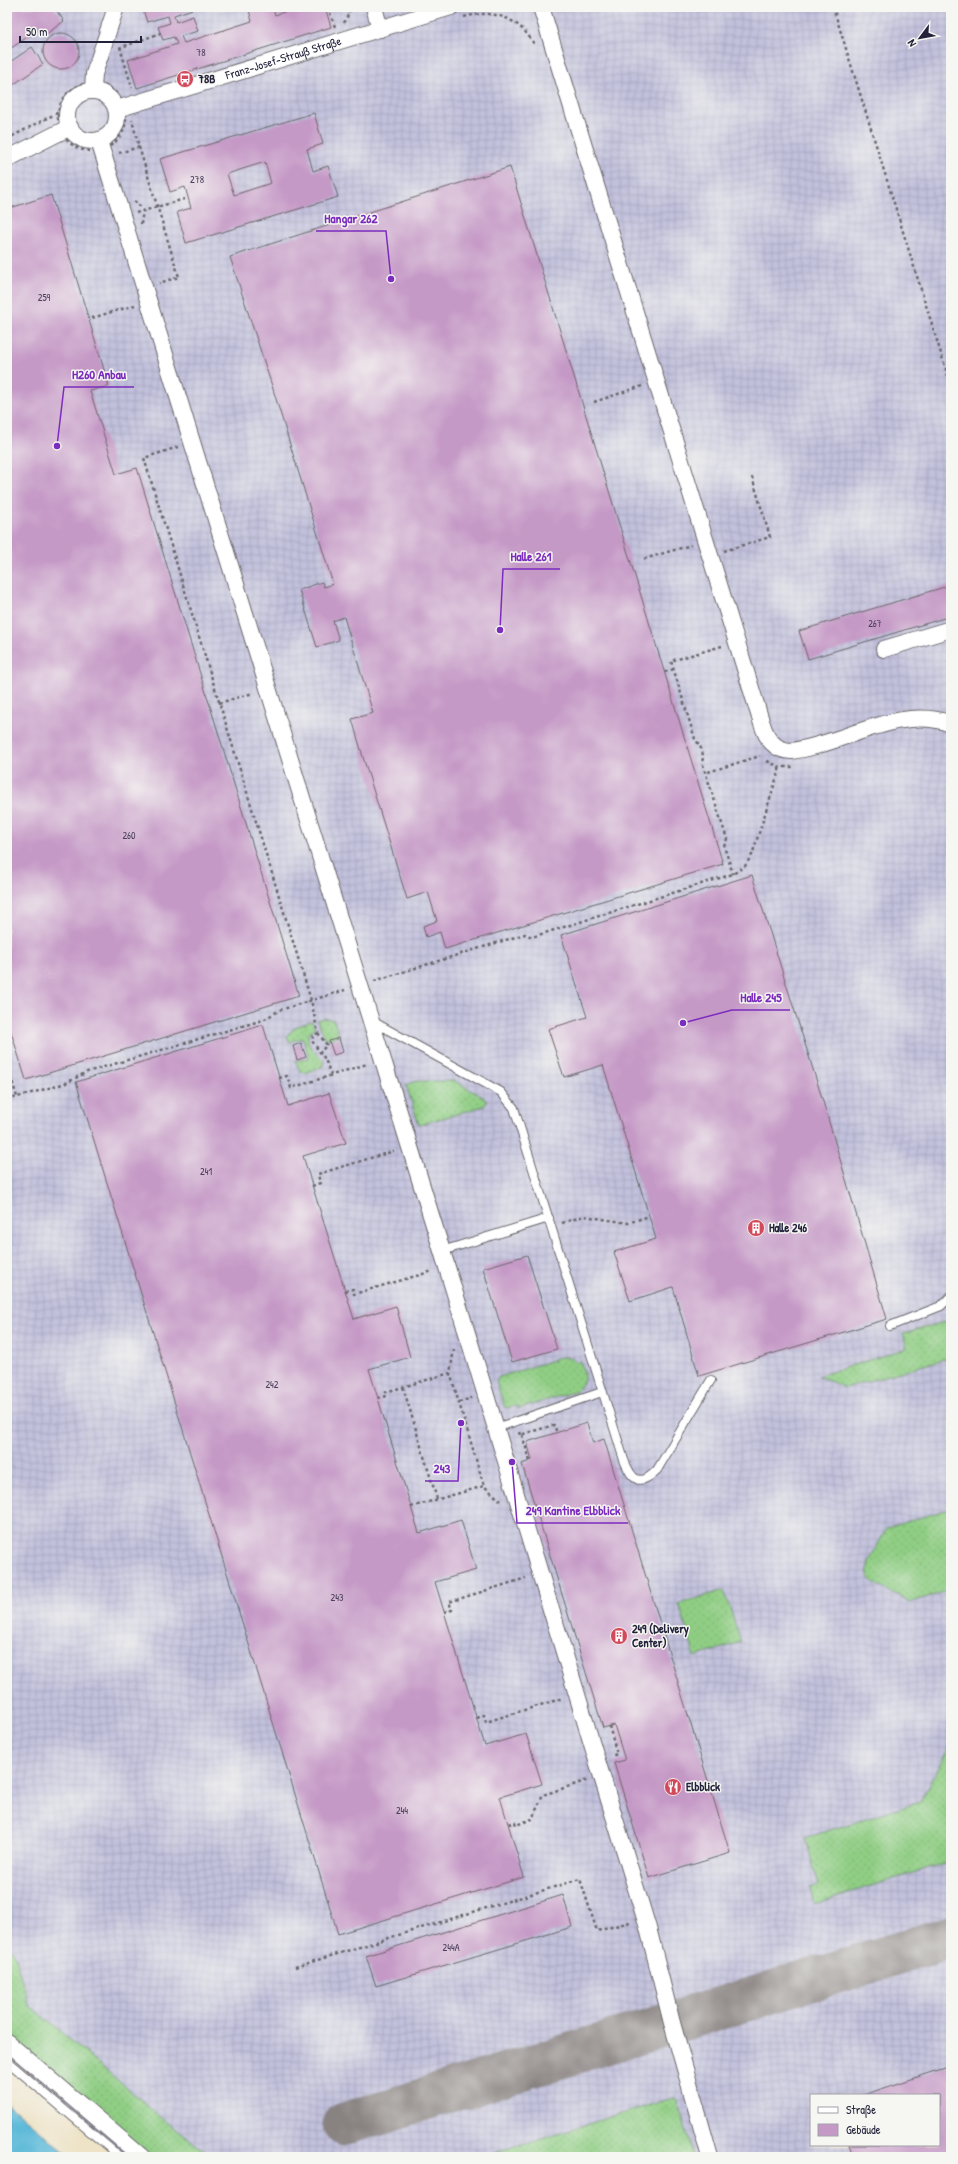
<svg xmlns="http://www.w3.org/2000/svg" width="958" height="2164" font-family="'Patrick Hand',sans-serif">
<defs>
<pattern id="industrial-grid" width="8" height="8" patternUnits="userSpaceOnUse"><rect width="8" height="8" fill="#c2c1dc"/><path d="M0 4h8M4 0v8" fill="none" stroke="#a6a6be"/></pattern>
<pattern id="grass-dots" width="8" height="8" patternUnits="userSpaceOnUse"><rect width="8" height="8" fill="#90ce84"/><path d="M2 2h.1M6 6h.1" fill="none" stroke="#7cb173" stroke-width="1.8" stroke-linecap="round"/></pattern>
</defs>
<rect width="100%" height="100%" fill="#f6f6f2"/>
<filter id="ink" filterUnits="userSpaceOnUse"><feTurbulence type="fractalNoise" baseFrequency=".025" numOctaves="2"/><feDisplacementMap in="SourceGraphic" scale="8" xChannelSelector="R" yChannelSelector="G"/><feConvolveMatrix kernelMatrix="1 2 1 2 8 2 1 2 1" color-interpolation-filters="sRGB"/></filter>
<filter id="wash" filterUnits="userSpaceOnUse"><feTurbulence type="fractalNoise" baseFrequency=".012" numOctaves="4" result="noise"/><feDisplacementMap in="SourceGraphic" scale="16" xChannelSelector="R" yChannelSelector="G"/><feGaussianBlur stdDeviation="0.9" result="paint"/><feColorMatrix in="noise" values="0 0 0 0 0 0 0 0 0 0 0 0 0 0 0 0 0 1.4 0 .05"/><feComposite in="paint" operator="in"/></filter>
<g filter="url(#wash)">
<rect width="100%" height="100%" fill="#eee3c7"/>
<path fill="url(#industrial-grid)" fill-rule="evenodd" d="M 7,7 L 951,7 L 951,2157 L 126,2157 L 7,2056 ZM 811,2095 L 939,2095 L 939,2145 L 811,2145 Z"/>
<path fill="url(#grass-dots)" stroke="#597860" d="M 324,1018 L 334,1020 L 339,1036 L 326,1039 L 317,1020 Z
M 312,1021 L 315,1028 L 308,1035 C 307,1047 316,1053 324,1061 L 322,1067 L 305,1073 L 300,1071 L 295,1061 L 309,1058 L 303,1038 L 289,1042 L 287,1035 L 297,1026 Z
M 417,1081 L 455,1081 L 483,1097 L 487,1102 L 484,1106 L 419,1125 L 406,1085 Z
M 951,1320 L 951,1357 L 845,1388 L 818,1376 L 907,1348 L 903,1334 Z
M 563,1357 L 572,1358 L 577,1363 L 580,1361 C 585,1374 588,1381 576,1391 L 518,1409 L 517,1406 L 505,1408 L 496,1382 L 499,1377 Z
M 951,1508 L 951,1590 L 911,1602 C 858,1576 858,1580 887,1528 Z
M 724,1590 L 741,1642 L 695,1657 L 679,1604 Z
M 951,1745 L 951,1861 L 814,1904 L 810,1888 L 819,1885 L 805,1838 L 920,1802 Z
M 7,1944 L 13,1950 L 29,2005 L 180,2133 L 214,2157 L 150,2157 L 7,2035 Z
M 676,2097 L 694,2157 L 480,2157 Z"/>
<path fill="#5bb9d9" stroke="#3e6e8a" d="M 7,2104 L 71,2157 L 7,2157 Z"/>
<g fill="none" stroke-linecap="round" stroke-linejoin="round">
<path stroke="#888281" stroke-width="43" d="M 344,2124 L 951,1937"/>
</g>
<g id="blocks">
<path fill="#c599c6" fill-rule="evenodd" d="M 7,7 L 54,7 L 64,21 L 45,35 L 39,29 L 7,51 Z
M 142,7 L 199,7 L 174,15 L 176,22 L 193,16 L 198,31 L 181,36 L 184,43 L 252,21 L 248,7 L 272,7 L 275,15 L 299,7 L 325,7 L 331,27 L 137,88 L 128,60 L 177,44 L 174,37 L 163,40 L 158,27 L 170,23 L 168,16 L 147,22 Z
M43 51a18 18 0 1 1 36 0a18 18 0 1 1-36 0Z
M 32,47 L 43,64 L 7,89 L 7,64 Z
M 314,113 L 323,144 L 307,149 L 313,171 L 328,166 L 338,197 L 186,243 L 177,212 L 191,208 L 185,187 L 170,192 L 160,159 ZM 265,162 L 271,183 L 234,195 L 227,174 Z
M 510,167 L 723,864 L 445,949 L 440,932 L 426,937 L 423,926 L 437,921 L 428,892 L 407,899 L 363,757 L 352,719 L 373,713 L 344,617 L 333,621 L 339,640 L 317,647 L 299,590 L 322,582 L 324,587 L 333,584 L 272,386 L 230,257 Z
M 51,195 L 109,386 L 90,391 L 116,474 L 137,468 L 299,996 L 26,1080 L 7,1019 L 7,209 Z
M 951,585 L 951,616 L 808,659 L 799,631 Z
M 752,875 L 822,1098 L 887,1319 L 699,1376 L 673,1287 L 630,1301 L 614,1252 L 656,1239 L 603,1065 L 564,1077 L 548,1029 L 587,1017 L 561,935 Z
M 263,1025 L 288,1106 L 329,1093 L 346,1143 L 303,1156 L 354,1319 L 396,1306 L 410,1357 L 369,1369 L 419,1533 L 461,1520 L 476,1570 L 435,1582 L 485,1746 L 526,1734 L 542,1784 L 500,1797 L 524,1877 L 338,1934 L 76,1082 Z
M 339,1038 L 343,1052 L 334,1055 L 329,1041 Z
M 301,1043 L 306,1057 L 297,1060 L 293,1046 Z
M 527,1255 L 557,1349 L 512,1362 L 483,1268 Z
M 587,1423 L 593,1443 L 604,1439 L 730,1853 L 649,1878 L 614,1763 L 625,1760 L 614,1725 L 603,1728 L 522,1464 L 532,1460 L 527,1442 Z
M 563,1895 L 572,1927 L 376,1986 L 366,1956 Z
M 951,2066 L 951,2157 L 853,2157 L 849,2145 L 939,2145 L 939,2095 L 863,2095 Z"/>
</g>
</g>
<g filter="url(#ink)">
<use href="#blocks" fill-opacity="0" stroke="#69666c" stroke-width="1"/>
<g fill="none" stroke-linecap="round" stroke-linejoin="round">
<g stroke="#69666c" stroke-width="10">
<path id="service" d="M 372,1021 L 501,1092 L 514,1108 L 624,1460 C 632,1481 640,1487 657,1470 L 711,1380
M 442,1251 L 549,1218
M 890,1326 L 941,1306 L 951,1296
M 496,1428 L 602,1392
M 7,2061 L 120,2157"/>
</g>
<g stroke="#69666c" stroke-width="18">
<g id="minor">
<path d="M 374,7 L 380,29"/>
<path d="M 541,7 L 762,724 C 767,739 774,750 791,751 C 842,745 900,704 951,724"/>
<path d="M 93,89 L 94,74 L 116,7"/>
<circle cx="92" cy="116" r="25"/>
<path id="s1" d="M 117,109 L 451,7"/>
<path d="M 99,141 L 442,1251 L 648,1928 L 672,2023 L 710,2157"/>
<path d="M 7,159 L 70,127"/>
<path d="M 884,649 L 951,629"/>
<path d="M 7,2042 L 142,2157"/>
</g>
</g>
<path stroke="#69666c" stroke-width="2.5" stroke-dasharray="3 3" stroke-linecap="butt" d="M 328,7 L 335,27
M 833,7 L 948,376
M 464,17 C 494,9 518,17 534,44
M 344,23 L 349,13 L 349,7
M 120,47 L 132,88
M 119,48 L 161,33
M58 117a34 34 0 1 1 68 0a34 34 0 1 1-68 0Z
M 7,139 L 59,112
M 139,147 L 179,277 L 159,283
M 119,153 L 139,147 L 132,120
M 134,201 L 138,204 L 143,211 L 141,224
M 136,213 L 188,198
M 92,318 L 135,305
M 594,402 L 642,386
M 178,447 L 144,458 L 311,1000 L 318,1033 L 313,1036 L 312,1041 L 325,1059 L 331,1075
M 724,551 L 770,537 L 752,477
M 644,559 L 691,545
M 722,646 L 671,661 L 695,739 C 700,745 705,754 702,762 L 727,839 L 724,846 L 733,874
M 665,672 L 674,669
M 219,703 L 253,693
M 767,761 L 780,767 L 793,767
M 708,772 L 760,756
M 374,981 L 525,934 L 532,937 L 733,874 L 745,866 L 752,855 L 780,767
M 318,1033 L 327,1045 L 320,1052
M 7,1065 L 17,1097
M 279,1078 L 287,1076 L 291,1088 L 367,1064
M 7,1100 L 66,1083 L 87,1072 L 263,1020 L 280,1010 L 345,990
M 312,1186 L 320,1183 L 318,1174 L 394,1151
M 562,1223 L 584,1216 L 628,1223 L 649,1216
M 345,1291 L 353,1289 L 354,1294 L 433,1271
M 454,1349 L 450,1373 L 484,1486 L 501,1501
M 403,1387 L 437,1499
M 378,1398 L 387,1396 L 386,1392 L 450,1373
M 459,1402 L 472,1398
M 519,1432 L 520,1435 L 554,1425 L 557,1433
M 522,1435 L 530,1461
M 411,1507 L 484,1486
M 444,1612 L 452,1610 L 449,1602 L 526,1578
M 477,1718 L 484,1715 L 486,1722 L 563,1698
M 609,1726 L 617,1754 L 611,1756
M 509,1824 L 515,1822 L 516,1825 L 532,1819 L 543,1795 L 588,1780
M 295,1967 L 580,1879 L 597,1931 L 630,1922"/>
<use href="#service" stroke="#fff" stroke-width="8"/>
<use href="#minor" stroke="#fff" stroke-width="16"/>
</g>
</g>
<defs>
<g id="bus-disc" transform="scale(0.9)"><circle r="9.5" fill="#d1495b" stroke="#f6f6f2"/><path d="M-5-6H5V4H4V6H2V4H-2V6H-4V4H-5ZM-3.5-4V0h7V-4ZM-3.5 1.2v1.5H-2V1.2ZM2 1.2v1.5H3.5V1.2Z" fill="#fff"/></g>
<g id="building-disc" transform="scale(0.9)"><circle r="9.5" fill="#d1495b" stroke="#f6f6f2"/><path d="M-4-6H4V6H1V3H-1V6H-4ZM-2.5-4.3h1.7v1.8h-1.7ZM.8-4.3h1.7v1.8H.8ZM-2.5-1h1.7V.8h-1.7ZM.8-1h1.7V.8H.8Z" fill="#fff"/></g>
<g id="restaurant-disc" transform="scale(0.9)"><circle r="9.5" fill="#d1495b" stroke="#f6f6f2"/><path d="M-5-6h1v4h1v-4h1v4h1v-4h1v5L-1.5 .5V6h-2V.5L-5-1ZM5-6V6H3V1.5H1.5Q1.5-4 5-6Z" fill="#fff"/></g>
</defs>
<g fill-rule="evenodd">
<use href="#bus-disc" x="185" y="79"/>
<use href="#building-disc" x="756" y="1228"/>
<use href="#building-disc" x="619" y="1636"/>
<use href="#restaurant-disc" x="673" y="1787"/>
</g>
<g text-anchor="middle" stroke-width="3" stroke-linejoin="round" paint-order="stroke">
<g font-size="10" fill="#4b405e">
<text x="201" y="56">78</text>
<text x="197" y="183">278</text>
<text x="44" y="301">259</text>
<text x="875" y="627">267</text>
<text x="129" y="839">260</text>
<text x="206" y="1175">241</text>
<text x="272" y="1388">242</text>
<text x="337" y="1601">243</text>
<text x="402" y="1814">244</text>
<text x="451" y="1951">244A</text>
</g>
<g font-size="12" fill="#22223b" stroke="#f6f6f2">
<text dy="4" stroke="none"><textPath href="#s1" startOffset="174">Franz-Josef-Strauß Straße</textPath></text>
</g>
<g font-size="12" font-weight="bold" fill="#22223b" stroke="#f6f6f2" text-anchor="start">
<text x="198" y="83">78B</text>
<text x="769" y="1232">Halle 246</text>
<text x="632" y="1633">249 (Delivery<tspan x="632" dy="14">Center)</tspan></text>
<text x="686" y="1791">Elbblick</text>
</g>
</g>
<path fill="none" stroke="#7b2cbf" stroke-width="1.5" d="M391 279L386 231H316M57 446L64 387H134M500 630L503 569H560M683 1023L732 1010H790M461 1423L458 1481H425M512 1462L517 1523H628"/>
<g fill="#7b2cbf" stroke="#f6f6f2" stroke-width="1.5">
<circle cx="391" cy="279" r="4"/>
<circle cx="57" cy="446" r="4"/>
<circle cx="500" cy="630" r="4"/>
<circle cx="683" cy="1023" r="4"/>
<circle cx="461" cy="1423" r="4"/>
<circle cx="512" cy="1462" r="4"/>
</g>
<g font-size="13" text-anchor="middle" font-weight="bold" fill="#7b2cbf" stroke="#f6f6f2" stroke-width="3" stroke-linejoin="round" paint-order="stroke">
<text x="351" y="223">Hangar 262</text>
<text x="99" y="379">H260 Anbau</text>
<text x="531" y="561">Halle 261</text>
<text x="761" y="1002">Halle 245</text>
<text x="442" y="1473">243</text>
<text x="573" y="1515">249 Kantine Elbblick</text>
</g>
<rect width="958" height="2164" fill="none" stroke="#f6f6f2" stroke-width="24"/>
<rect x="810" y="2094" width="130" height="52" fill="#f6f6f2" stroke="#a1a1a9"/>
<rect x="818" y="2107" width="20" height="6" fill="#ffffff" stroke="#a1a1a9"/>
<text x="846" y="2114" font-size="12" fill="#22223b">Straße</text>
<rect x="818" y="2124" width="20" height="12" fill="#c599c6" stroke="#a1a1a9"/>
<text x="846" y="2134" font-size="12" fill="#22223b">Gebäude</text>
<g transform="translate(920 38) rotate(238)" stroke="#f6f6f2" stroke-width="3" paint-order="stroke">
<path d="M0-3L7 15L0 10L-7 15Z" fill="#22223b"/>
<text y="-6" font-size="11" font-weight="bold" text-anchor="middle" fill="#22223b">N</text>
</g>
<path d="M20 36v6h121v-6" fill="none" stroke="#22223b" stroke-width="2"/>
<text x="26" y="36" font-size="12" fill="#22223b" stroke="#f6f6f2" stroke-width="3" paint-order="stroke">50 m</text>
</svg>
